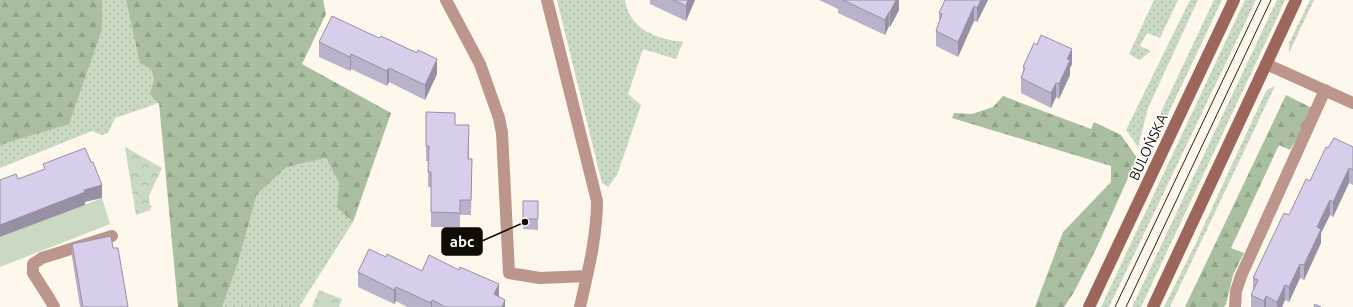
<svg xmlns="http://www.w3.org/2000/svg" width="1353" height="307" font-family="Ubuntu,sans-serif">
<defs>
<pattern id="grass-dots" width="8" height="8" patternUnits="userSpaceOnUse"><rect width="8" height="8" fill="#c9d9c2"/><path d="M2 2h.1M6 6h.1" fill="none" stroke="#acb9a5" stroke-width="1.8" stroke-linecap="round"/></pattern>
<pattern id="forest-firs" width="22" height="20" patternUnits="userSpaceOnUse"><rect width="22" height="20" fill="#aabfa1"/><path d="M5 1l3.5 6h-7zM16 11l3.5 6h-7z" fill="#91a389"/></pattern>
<pattern id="park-crowns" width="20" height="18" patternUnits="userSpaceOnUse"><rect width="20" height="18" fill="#c9d9c2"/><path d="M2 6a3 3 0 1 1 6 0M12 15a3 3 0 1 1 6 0" fill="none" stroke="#acb9a5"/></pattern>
</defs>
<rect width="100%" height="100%" fill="#fef7ec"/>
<path fill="url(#grass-dots)" d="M 102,0 L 126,0 L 132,25 L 151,69 L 154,79 L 150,93 L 153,99 L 159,103 L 115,118 L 108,133 L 102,135 L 92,131 L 0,168 L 0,146 L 9,142 L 102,29 Z
M 557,0 L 625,0 C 630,30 657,39 683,42 L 676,59 L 643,49 L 628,94 L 641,105 L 617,175 L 608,187 L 602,183 Z
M 1154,0 L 1178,0 L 1160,38 L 1147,33 L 1140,46 L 1151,51 L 1140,60 L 1129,54 Z
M 1190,0 L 1198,0 L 1148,108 L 1138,147 L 1126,130 Z
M 1214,0 L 1222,0 L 1154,144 L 1161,112 Z
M 1245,0 L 1256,0 L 1109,307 L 1101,307 Z
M 1277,0 L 1285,0 L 1278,16 L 1141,307 L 1132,307 Z
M 1310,0 L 1314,0 L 1289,53 L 1289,43 Z
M 1275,86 L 1170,307 L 1164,307 L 1195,245 L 1265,93 L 1268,89 Z
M 326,158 L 339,183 L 338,207 L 353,222 L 299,307 L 222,307 L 238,263 L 257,194 L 287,167 Z"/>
<path fill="url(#forest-firs)" d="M 0,0 L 102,0 L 102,29 L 69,124 L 9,142 L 0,146 Z
M 126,0 L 323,0 L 326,14 L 302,64 L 391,113 L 353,222 L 337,207 L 339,183 L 326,158 L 287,167 L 257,194 L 238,263 L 222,307 L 178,307 L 159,103 L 153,99 L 150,93 L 154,79 L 151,69 L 140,63 Z
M 1286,95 L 1312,108 L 1308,120 L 1290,150 L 1279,145 L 1231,248 L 1244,253 L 1233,275 L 1226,304 L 1224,307 L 1185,307 Z
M 1003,96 L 1091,129 L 1094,122 L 1121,135 L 1137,158 L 1097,247 L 1074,292 L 1064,307 L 1035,307 L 1063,232 L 1111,182 L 1111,166 L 952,118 L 954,113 L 972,114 L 993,107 Z"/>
<path fill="url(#park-crowns)" d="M 125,147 L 162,168 L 149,196 L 150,205 L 152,206 L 150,210 L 136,215 Z
M 319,290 L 342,299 L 339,307 L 312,307 Z"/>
<path fill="#c9d9c2" d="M 102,198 L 110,224 L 0,267 L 0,237 Z"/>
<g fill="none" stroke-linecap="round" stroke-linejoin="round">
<path stroke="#bc968d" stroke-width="12" d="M 446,0 L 480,64 L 499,118 L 502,133 L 509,273 L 540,278 L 587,276
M 547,0 L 597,201 C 597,236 588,272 580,307
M 1266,64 L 1353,103
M 54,307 L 49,298 L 33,273 L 33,264 L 42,258 L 112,236
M 1235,307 L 1236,291 L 1241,276 L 1325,90"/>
<path stroke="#9c665b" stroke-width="12" d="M 1089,307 L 1234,0
M 1153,307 L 1296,0"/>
<path stroke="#28231b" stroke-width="1" d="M 1115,307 L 1261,0
M 1126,307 L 1271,0"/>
</g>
<path fill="#bab1ca" d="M 650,0 L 695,0 L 686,21 L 650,4 Z
M 819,0 L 899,0 L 899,10 L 890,27 L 889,26 L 885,35 L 838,13 L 838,9 Z
M 945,0 L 988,0 L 977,22 L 974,21 L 958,57 L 936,46 L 936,31 L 939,23 L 939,13 Z
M 319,42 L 437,74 L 425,100 L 389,82 L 387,86 L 351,69 L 350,71 L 319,57 Z
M 1072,64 L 1070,68 L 1070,75 L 1059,99 L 1056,97 L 1051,108 L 1021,93 L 1021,78 L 1023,74 L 1023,67 Z
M 426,112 L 455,125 L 469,140 L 469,159 L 472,173 L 471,215 L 460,215 L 460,227 L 431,227 L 431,187 L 428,187 L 428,161 L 426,161 Z
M 1353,147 L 1353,185 L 1349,183 L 1333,217 L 1330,215 L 1321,233 L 1321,243 L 1304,280 L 1300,278 L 1289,302 L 1285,300 L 1282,307 L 1251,307 L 1251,295 L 1253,290 L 1253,278 L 1289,215 L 1310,181 Z
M 523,201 L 538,201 L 538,230 L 523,229 Z
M 72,244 L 113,248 L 128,307 L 80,307 L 72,257 Z
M 386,257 L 422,271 L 499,296 L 505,307 L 407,307 L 396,301 L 394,304 L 358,287 L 358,272 Z"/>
<path fill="#9790a4" d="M 688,0 L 695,0 L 686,21 L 686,6 Z
M 896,0 L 899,0 L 899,10 L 890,27 L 890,12 Z
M 981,0 L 988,0 L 977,22 L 977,8 Z
M 974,6 L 974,21 L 958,57 L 958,42 Z
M 889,12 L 889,26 L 885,35 L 885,20 Z
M 1072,49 L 1072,64 L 1070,68 L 1070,75 L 1059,99 L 1059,84 L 1067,59 Z
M 351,54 L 351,69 L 350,71 L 350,57 Z
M 437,59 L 437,74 L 425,100 L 425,85 Z
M 389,68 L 389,82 L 387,86 L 387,71 Z
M 1056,83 L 1056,97 L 1051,108 L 1051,93 Z
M 469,125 L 469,140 L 468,173 L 468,159 Z
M 1349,168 L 1349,183 L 1333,217 L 1333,202 Z
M 102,185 L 102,198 L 85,202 L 85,205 L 0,237 L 0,225 L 84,190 Z
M 1330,200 L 1330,215 L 1321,233 L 1321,243 L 1304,280 L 1304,265 L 1317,227 Z
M 1300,264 L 1300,278 L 1289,302 L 1289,287 Z
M 499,284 L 499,299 L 494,294 Z
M 1285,285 L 1285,300 L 1282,307 L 1277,307 L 1277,302 Z
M 396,287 L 396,301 L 394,304 L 394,290 Z
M 1266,296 L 1266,307 L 1264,307 L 1264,301 Z
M 432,300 L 432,307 L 431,307 L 431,303 Z
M 505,300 L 505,307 L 502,307 Z"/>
<path fill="#d8ceeb" stroke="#9790a4" d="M 673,0 L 688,0 L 686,6 Z
M 843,0 L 896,0 L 890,12 L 889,12 L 885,20 Z
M 945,0 L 981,0 L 977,8 L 974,6 L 958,42 L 936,31 L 942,14 L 939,13 Z
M 332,16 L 379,38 L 381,36 L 417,53 L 418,50 L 437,59 L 425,85 L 389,68 L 387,71 L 351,54 L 350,57 L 319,42 Z
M 1041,35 L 1072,49 L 1067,59 L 1070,60 L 1059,84 L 1056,83 L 1051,93 L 1021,78 L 1025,68 L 1023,67 L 1034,43 L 1037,45 Z
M 426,112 L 455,113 L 455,125 L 469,125 L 468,159 L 472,159 L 471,200 L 460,200 L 460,213 L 431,212 L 431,172 L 428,172 L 429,146 L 426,146 Z
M 1334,138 L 1353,147 L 1353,170 L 1349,168 L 1333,202 L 1330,200 L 1317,227 L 1321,229 L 1304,265 L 1300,264 L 1289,287 L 1285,285 L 1277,302 L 1266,296 L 1264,301 L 1251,295 L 1258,280 L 1253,278 L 1284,213 L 1289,215 L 1306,179 L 1310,181 L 1326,147 L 1328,148 Z
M 85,148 L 91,162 L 93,162 L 102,185 L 84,190 L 85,192 L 0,225 L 0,180 L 16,174 L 18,179 L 45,169 L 43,164 Z
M 523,201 L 538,201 L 538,219 L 523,219 Z
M 111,236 L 113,248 L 118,248 L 128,307 L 83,307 L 72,244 Z
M 369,249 L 386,257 L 387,254 L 422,271 L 429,255 L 459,270 L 460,267 L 499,284 L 494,294 L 505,300 L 502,307 L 446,307 L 432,300 L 431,303 L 396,287 L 394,290 L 358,272 Z
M 1315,304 L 1321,307 L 1314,307 Z"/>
<g text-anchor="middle" stroke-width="3.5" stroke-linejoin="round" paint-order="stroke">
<g font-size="14" fill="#100b03" stroke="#fff">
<text transform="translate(1148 147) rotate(-65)" y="5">BULOŃSKA</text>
</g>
</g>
<path fill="none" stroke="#100b03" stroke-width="1.5" d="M525 222L482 241"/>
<circle fill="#100b03" stroke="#fff" stroke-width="1.5" cx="525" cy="222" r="4"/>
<rect fill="#100b03" stroke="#100b03" stroke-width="1.5" x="442" y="228" width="40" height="27" rx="4"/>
<g font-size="15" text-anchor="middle" font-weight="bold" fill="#fff">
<text x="462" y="247">abc</text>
</g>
</svg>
